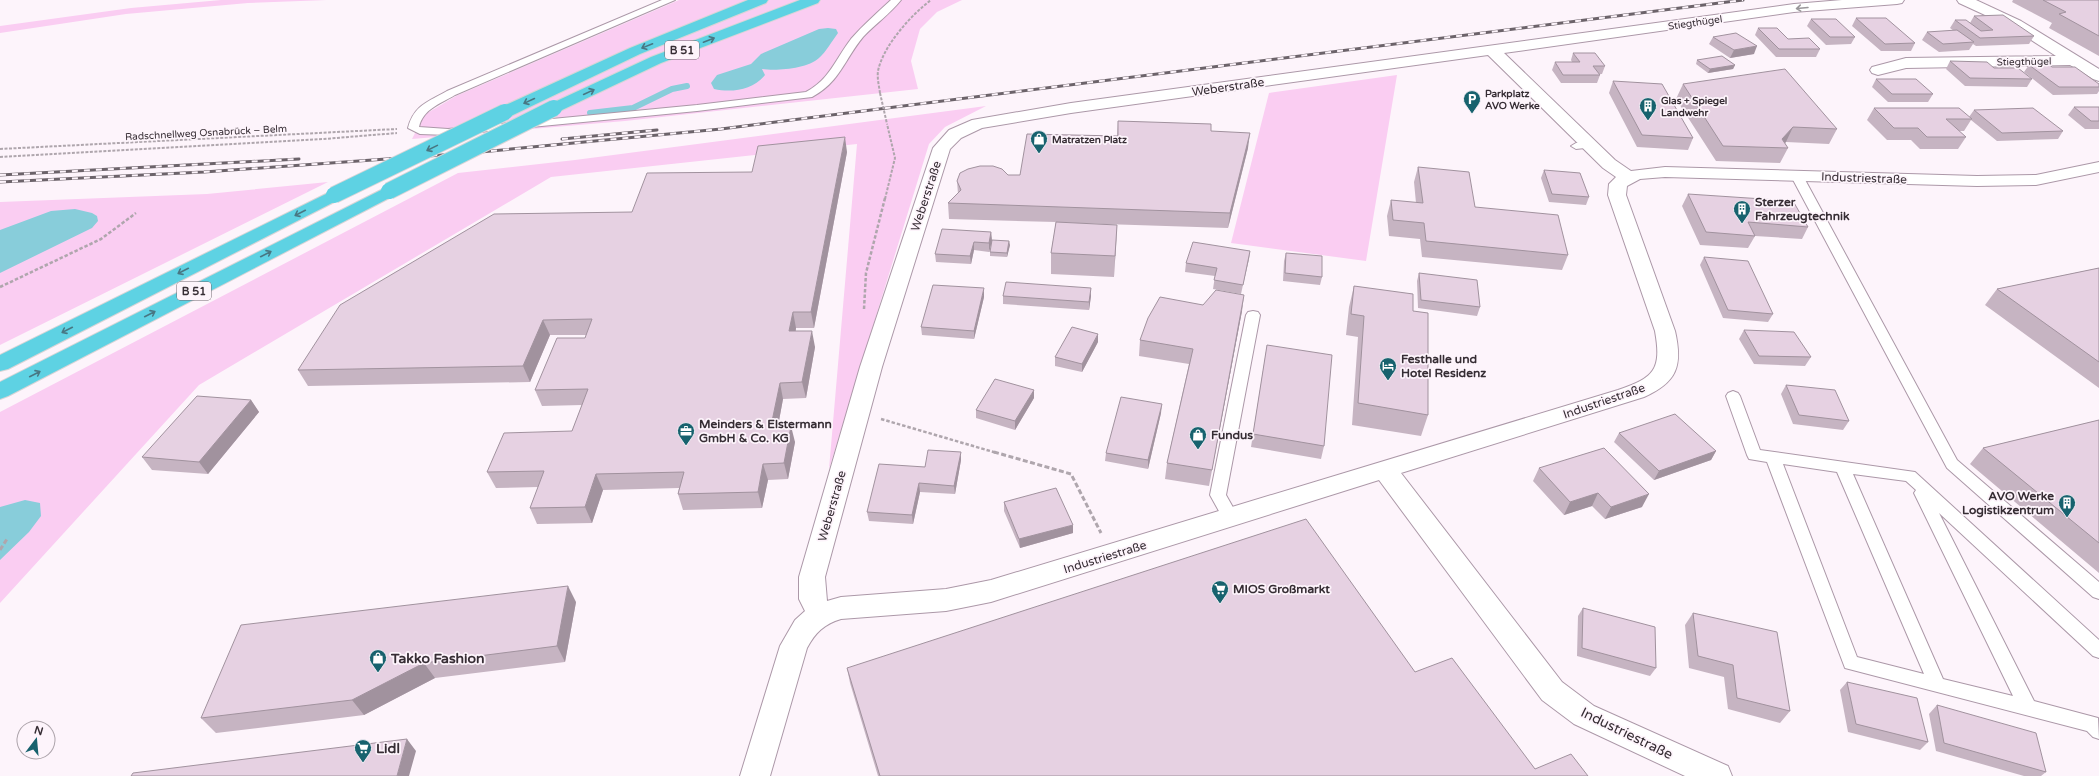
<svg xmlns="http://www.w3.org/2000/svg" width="2099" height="776" font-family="'Varela Round',sans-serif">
<rect width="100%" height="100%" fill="#fdf4fb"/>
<path fill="#facdf2" d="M 221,0 L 327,0 L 248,3 L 126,14 L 0,33 L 0,26 L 131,8 Z
M 679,0 L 962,0 L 937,12 L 920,29 L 911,61 L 918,89 L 625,121 L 412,139 L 424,115 L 456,96 Z
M 1397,75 L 1366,261 L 1231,243 L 1269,93 Z
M 986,106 L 945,127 L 929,144 L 829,469 L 857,144 L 551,177 L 199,385 L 0,603 L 0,412 L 458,173 L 575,160 Z
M 328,182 L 0,345 L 0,202 L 207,194 Z"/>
<path fill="#88cdda" d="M 828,28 L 836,29 L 838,33 C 832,41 826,52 819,58 C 807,69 777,71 762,69 L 765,75 C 753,90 732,93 714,89 L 711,83 L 717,75 L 751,64 L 761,54 L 819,29 Z
M 75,209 L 92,213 L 97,216 L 98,221 L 92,228 L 0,273 L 0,230 L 51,211 Z
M 25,500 L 40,503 L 41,516 L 29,532 L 0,560 L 0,507 Z"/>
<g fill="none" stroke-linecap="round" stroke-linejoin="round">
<path stroke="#88cdda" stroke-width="6" d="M 590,113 L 633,108 L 672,89 L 687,86"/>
<g stroke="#ac98a8" stroke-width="2">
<path id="service" d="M 662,0 L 675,0 L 455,95 C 440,104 423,109 419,127 L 448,129 L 697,105 L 806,92 C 830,79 835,60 851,39 C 863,25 877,13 891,0 L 901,0 C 890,14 875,24 863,37 C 844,60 840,82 812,97 L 697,111 L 448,135 L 420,134 L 408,128 C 414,105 428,102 447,91 Z
M 1590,142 L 1595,145 L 1594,147 L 1576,149 L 1571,146 L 1576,143 Z
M 1797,173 L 1803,176 L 1957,460 L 2099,582 L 2099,599 L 2093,597 L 1947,468 L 1791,176 Z
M 1253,311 L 1258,312 L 1260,315 L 1226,495 L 1239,518 L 1237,522 L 1231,524 L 1225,522 L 1210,495 L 1246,315 L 1248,312 Z
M 1733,391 L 1738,393 L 1740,396 L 1760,450 L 1915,472 L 2099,640 L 2099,658 L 2093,656 L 1939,513 L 2034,701 L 2098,718 L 2099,739 L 2093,737 L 2087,731 L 1845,668 L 1767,462 L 1749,459 L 1747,455 L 1726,396 L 1728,393 ZM 1783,464 L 1837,472 L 1924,674 L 1857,657 ZM 1853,474 L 1906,481 L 1916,490 L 1914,493 L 2013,696 L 1943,679 Z"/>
</g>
<g stroke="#ac98a8" stroke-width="2">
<path id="minor" d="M 1842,0 L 1904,0 L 1902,3 L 1897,4 L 1794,12 L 1504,53 L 1615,160 L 1631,171 L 1665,167 L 1977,176 L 2036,175 L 2099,162 L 2099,172 L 2036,185 L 1977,186 L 1665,177 L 1640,179 L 1627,186 L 1626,195 L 1675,331 C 1683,366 1677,382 1644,397 L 1401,473 L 1562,682 L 1594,706 L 1728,766 L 1732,776 L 1685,776 L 1574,724 L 1542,700 L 1379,480 L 991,602 L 946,611 L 841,619 C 824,624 815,633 807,648 L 770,776 L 740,776 L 780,646 L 795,620 L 805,611 L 799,599 L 799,577 L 860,367 L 933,148 L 949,130 L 972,120 L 1071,103 L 1794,4 ZM 1488,55 L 1603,168 L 1616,177 L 1609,184 L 1608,195 L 1655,331 C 1662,370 1654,378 1618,390 L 991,580 L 946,589 L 841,597 L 827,601 L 825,577 L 882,367 L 950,149 L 961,138 L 982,128 L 1071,113 Z
M 1957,0 L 1976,0 L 2021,21 L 2099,69 L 2099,81 L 2093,79 L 2070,65 L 1906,68 L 1878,75 L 1872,73 L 1870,70 L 1872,67 L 1906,58 L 2056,56 L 2011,27 L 1959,3 Z"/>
</g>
<g stroke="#d7d5d6" stroke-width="2">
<path id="trunk" d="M 748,0 L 768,0 L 766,3 L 640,54 L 511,116 L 499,116 L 497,112 L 499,108 L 630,48 Z
M 800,0 L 820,0 L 818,3 L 661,63 L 560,111 L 548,111 L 546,108 L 548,105 L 651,57 Z
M 389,186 L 395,187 L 398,191 L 395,195 L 8,396 L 0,399 L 0,382 Z
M 334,190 L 340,191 L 343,195 L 340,199 L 8,369 L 0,371 L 0,355 Z"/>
</g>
<path stroke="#afa6ad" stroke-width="2" stroke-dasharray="3 1.5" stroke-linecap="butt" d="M 880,93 C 879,86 877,78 878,71 C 883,46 911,15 931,0
M 0,149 L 397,129
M 0,157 L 324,139 L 397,133
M 885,199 L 895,158 L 887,124"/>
<path stroke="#afa6ad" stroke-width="2.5" stroke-dasharray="3.5 2" stroke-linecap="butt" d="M 0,287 L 101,239 L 136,213
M 864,309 L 866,273 L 885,198
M 881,419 L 997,453"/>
<path stroke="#afa6ad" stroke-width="3" stroke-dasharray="5 2.5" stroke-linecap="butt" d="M 994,452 L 1071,474 L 1101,533
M 0,550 L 7,539"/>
<use href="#service" fill="#fff" fill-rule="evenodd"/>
<use href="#minor" fill="#fff" fill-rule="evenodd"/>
<use href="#trunk" fill="#5ed2e3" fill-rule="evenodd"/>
<g stroke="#6c636a" stroke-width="3">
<path id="rail" d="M 562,139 L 657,130
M 0,175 L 299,159
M 0,182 L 204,172 L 470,153 L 721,129 L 1743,0"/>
</g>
<use href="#rail" stroke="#fdf4fb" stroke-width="2" stroke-dasharray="6" stroke-linecap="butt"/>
<g stroke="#d7d5d6" stroke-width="18" stroke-linecap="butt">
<path id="trunk-bridge" d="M 389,191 L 554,108
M 334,195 L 505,112"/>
</g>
<path stroke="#afa6ad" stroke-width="2" stroke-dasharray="3 1.5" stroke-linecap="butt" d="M 880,93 L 887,124"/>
<use href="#trunk-bridge" stroke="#5ed2e3" stroke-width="16"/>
</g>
<path fill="#c6b4c2" d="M 2013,0 L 2099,0 L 2099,56 L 2049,28 L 2052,23 L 2012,2 Z
M 1974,16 L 2034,36 L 2029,44 L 1976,46 L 1973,44 L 1969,50 L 1939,52 L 1922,40 L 1927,32 L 1954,31 L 1950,28 L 1955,20 L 1970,23 Z
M 1856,18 L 1915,43 L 1911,51 L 1881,51 L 1852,26 Z
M 1811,19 L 1855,37 L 1851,44 L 1826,45 L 1807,26 Z
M 1758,28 L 1788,39 L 1820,49 L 1816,57 L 1776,57 L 1755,35 Z
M 1713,37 L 1754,54 L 1730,58 L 1709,44 Z
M 1573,53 L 1605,66 L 1602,74 L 1599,74 L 1600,75 L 1597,83 L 1561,83 L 1552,70 L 1555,62 L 1572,62 L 1571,60 Z
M 1697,60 L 1735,65 L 1733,69 L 1708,73 L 1696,64 Z
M 1950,61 L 1994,68 L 2032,79 L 2027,87 L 1965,86 L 1946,69 Z
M 2029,65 L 2052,67 L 2099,84 L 2099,91 L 2097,94 L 2053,95 L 2024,72 Z
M 1876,79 L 1933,94 L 1928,102 L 1888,102 L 1872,87 Z
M 1613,81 L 1693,138 L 1688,150 L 1637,147 L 1609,93 Z
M 1683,84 L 1837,129 L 1829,144 L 1786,142 L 1785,143 L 1788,148 L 1780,163 L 1716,161 L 1676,99 Z
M 2074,107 L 2099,107 L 2099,129 L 2085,129 L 2068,115 Z
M 1874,108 L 1969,117 L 1974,110 L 2063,131 L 2058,139 L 1997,141 L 1971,120 L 1964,131 L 1959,131 L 1966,137 L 1958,149 L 1920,149 L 1911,140 L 1887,140 L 1867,120 Z
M 1118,121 L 1211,131 L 1248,148 L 1228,228 L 1073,223 L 1117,225 L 1114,277 L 1051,274 L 1051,253 L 1056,222 L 949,219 L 948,203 L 958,194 L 957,181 L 1008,175 L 1020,175 L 1117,136 Z
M 847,152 L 814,328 L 796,328 L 796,331 L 815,347 L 806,398 L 783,399 L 778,426 L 795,442 L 788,479 L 768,480 L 762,508 L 683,510 L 678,494 L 679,488 L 603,490 L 592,523 L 537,524 L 530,508 L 538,487 L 496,488 L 487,472 L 572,431 L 582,405 L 542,406 L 535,390 L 585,338 L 586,335 L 550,335 L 530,382 L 308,386 L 298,370 L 752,172 Z
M 1418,167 L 1475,207 L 1568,255 L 1562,270 L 1422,257 L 1420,239 L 1389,236 L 1387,216 L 1391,200 L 1416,203 L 1414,182 Z
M 1544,170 L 1589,197 L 1586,205 L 1549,202 L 1541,178 Z
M 1688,194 L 1808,227 L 1802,239 L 1755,236 L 1748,248 L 1700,245 L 1682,206 Z
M 991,232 L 992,241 L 989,252 L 974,250 L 971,264 L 936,262 L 935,254 Z
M 1010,245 L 1007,257 L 990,256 L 990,252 Z
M 1250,251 L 1241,294 L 1213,289 L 1215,276 L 1185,272 L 1186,263 Z
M 1286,253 L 1322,277 L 1320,285 L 1283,281 L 1284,261 Z
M 1704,257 L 1773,314 L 1768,322 L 1723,318 L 1700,265 Z
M 2099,268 L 2099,388 L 1985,305 L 1997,289 Z
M 1419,273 L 1480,307 L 1477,316 L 1418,308 L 1417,281 Z
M 1354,286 L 1413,311 L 1428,415 L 1421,436 L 1352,425 L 1358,337 L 1346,335 L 1349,307 Z
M 1003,296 L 1091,296 L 1089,310 L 1003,304 Z
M 984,297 L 974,339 L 922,335 L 921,327 Z
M 1203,305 L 1242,311 L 1209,486 L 1165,479 L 1167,463 L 1189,364 L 1139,356 L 1140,340 Z
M 1744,330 L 1811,357 L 1805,366 L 1754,364 L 1739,339 Z
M 1098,342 L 1082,372 L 1055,366 L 1055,357 Z
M 1267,345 L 1324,446 L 1321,459 L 1251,447 Z
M 1786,385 L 1849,421 L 1843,430 L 1793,424 L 1781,394 Z
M 1034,398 L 1015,430 L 976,418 L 976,410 Z
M 251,400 L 259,412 L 208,474 L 152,470 L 142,457 Z
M 1161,413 L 1148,469 L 1105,461 L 1106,453 Z
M 2099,420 L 2099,573 L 1970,464 L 1983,448 Z
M 1619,433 L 1716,451 L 1711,460 L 1654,480 L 1614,442 Z
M 961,460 L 955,494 L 920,492 L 913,524 L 869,521 L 867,512 L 925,467 Z
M 1539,468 L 1642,507 L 1605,519 L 1592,506 L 1564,515 L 1533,481 Z
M 1004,502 L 1073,533 L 1020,548 L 1004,511 Z
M 576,602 L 565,662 L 435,678 L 364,715 L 216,733 L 201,718 Z
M 1583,608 L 1656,668 L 1650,676 L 1577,656 L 1578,616 Z
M 1693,613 L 1790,711 L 1780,723 L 1728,709 L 1724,677 L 1689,668 L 1685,625 Z
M 847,668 L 1415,672 L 1535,769 L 1588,776 L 878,776 L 850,683 Z
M 1847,682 L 1928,742 L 1920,750 L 1848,732 L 1840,690 Z
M 1937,705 L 2046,772 L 2041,776 L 2024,776 L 1936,751 L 1929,714 Z"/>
<path fill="#a1929e" d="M 1757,46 L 1754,54 L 1730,58 L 1734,50 Z
M 1735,65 L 1733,69 L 1708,73 L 1710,69 Z
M 1793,127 L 1786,142 L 1780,148 L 1782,139 Z
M 1250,133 L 1248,148 L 1228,228 L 1230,213 Z
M 845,137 L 847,152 L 814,328 L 811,312 Z
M 1117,225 L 1116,246 L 1114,277 L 1115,256 Z
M 991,232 L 992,241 L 989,252 L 989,243 Z
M 1009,241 L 1010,245 L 1007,257 L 1007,253 Z
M 974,242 L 974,250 L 971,264 L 970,256 Z
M 1250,251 L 1249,259 L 1241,294 L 1243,285 Z
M 984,288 L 984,297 L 974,339 L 974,331 Z
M 1091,288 L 1091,296 L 1089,310 L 1089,302 Z
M 1244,295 L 1242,311 L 1209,486 L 1212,470 Z
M 793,312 L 796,328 L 792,347 L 789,331 Z
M 543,320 L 550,335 L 530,382 L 523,366 Z
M 812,331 L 815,347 L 806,398 L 802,382 Z
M 1098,334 L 1098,342 L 1082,372 L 1082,364 Z
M 780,383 L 783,399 L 775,442 L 771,426 Z
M 1034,390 L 1034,398 L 1015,430 L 1015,421 Z
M 251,400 L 259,412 L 208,474 L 199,462 Z
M 1162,404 L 1161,413 L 1148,469 L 1148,460 Z
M 791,426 L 795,442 L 788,479 L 784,463 Z
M 1716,451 L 1711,460 L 1654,480 L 1659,471 Z
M 961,452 L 961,460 L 955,494 L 954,486 Z
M 763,464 L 768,480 L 762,508 L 758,492 Z
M 596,474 L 603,490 L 592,523 L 585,507 Z
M 919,483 L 920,492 L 913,524 L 912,515 Z
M 1598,493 L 1592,506 L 1564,515 L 1570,502 Z
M 1649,494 L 1642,507 L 1605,519 L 1611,507 Z
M 1073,525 L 1073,533 L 1020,548 L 1019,539 Z
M 568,586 L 576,602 L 565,662 L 557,646 Z
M 424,663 L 435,678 L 364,715 L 352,700 Z
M 407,739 L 416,751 L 409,776 L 397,776 Z"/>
<path fill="#e6d1e2" stroke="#a1929e" d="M 2043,0 L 2099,0 L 2099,36 L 2059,14 L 2066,12 Z
M 2003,15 L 2034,36 L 1980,38 L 1955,20 L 1966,20 L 1981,31 L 1993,30 L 1974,16 Z
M 1856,18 L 1886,18 L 1915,43 L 1885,44 Z
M 1811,19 L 1836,19 L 1855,37 L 1830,37 Z
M 1758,28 L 1777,28 L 1788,39 L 1809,38 L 1820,49 L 1779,49 Z
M 1957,30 L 1974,42 L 1943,44 L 1927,32 Z
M 1736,33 L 1757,46 L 1734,50 L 1713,37 Z
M 1573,53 L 1595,53 L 1605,66 L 1593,66 L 1600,75 L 1563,75 L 1555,62 L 1580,62 Z
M 1722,56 L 1735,65 L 1710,69 L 1697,60 Z
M 1950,61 L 1987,62 L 1994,68 L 2018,68 L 2032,79 L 1970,78 Z
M 2048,64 L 2052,67 L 2075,67 L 2099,84 L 2099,87 L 2059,87 L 2029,65 Z
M 1785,69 L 1837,129 L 1793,127 L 1782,139 L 1788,148 L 1723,146 L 1683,84 Z
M 1876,79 L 1916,79 L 1933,94 L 1892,94 Z
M 1613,81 L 1662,84 L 1693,138 L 1642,135 Z
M 2074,107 L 2099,107 L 2099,121 L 2091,121 Z
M 1874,108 L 1959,108 L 1972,119 L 1946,119 L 1966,137 L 1927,137 L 1918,128 L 1894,128 Z
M 2033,108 L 2063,131 L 2002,133 L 1974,110 Z
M 1118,121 L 1211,124 L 1211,131 L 1250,133 L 1230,213 L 948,203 L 961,190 L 957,181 L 960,173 L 968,169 L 980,166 L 993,166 L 1002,169 L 1008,175 L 1020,175 L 1027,134 L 1118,136 Z
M 845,137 L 811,312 L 793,312 L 789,331 L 812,331 L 802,382 L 780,383 L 771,426 L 791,426 L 784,463 L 763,464 L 758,492 L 678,494 L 684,472 L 596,474 L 585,507 L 530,508 L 544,471 L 487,472 L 504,433 L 572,431 L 588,389 L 535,390 L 557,338 L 585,338 L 592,319 L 543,320 L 523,366 L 298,370 L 340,305 L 494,214 L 632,212 L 647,173 L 752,172 L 758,146 Z
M 1418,167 L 1469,172 L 1475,207 L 1558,215 L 1568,255 L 1426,241 L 1424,223 L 1393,220 L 1391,200 L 1423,203 Z
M 1544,170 L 1580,173 L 1589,197 L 1552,194 Z
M 1688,194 L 1793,201 L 1808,227 L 1748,222 L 1755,236 L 1706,232 Z
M 1056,222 L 1117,225 L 1115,256 L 1051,253 Z
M 942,229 L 991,232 L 989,243 L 974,242 L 970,256 L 935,254 Z
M 992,240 L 1009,241 L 1007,253 L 990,252 Z
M 1193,242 L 1250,251 L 1243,285 L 1214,280 L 1217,268 L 1186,263 Z
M 1286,253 L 1322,256 L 1322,277 L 1285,273 Z
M 1704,257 L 1748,261 L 1773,314 L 1728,310 Z
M 2099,268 L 2099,362 L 1997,289 Z
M 1419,273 L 1477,280 L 1480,307 L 1421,300 Z
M 1006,282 L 1091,288 L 1089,302 L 1003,296 Z
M 933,285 L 984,288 L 974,331 L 921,327 Z
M 1354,286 L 1413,294 L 1413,311 L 1428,313 L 1428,415 L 1358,403 L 1364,316 L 1351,314 Z
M 1216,290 L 1244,295 L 1212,470 L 1167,463 L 1193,349 L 1140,340 L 1148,318 L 1160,297 L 1203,305 Z
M 1072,327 L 1098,334 L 1082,364 L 1055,357 Z
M 1744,330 L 1794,332 L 1811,357 L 1759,356 Z
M 1267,345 L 1332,355 L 1324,446 L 1253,434 Z
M 995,379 L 1034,390 L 1015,421 L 976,410 Z
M 1786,385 L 1835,390 L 1849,421 L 1799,415 Z
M 197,396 L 251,400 L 199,462 L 142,457 Z
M 1121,397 L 1162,404 L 1148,460 L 1106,453 Z
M 1675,414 L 1716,451 L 1659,471 L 1619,433 Z
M 2099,420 L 2099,543 L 1983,448 Z
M 1604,448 L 1649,494 L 1611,507 L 1598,493 L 1570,502 L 1539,468 Z
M 928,450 L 961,452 L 954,486 L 919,483 L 912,515 L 867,512 L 879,464 L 925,467 Z
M 1056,488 L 1073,525 L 1019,539 L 1004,502 Z
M 1306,519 L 1415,672 L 1452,658 L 1535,769 L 1571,754 L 1588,776 L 880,776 L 847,668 Z
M 568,586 L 557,646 L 424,663 L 352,700 L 201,718 L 241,625 Z
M 1583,608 L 1655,627 L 1656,668 L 1582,648 Z
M 1693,613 L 1777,632 L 1790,711 L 1737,698 L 1733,665 L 1698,656 Z
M 1847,682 L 1917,698 L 1928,742 L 1856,724 Z
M 1937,705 L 2036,733 L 2046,772 L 1944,743 Z
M 407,739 L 397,776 L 131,776 L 133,773 Z"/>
<defs><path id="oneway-shaft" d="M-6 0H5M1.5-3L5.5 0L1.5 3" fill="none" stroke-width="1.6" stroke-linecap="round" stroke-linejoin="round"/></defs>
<use stroke="#9a969a" href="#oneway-shaft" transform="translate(1802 8) rotate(175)"/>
<g stroke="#487783">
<use href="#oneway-shaft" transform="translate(709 40) rotate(-21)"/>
<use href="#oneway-shaft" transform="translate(647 46) rotate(158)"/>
<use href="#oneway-shaft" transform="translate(589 92) rotate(-25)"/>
<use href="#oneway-shaft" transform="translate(529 101) rotate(155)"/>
<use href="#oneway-shaft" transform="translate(432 148) rotate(154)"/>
<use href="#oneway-shaft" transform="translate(300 213) rotate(153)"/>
<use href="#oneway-shaft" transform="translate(266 254) rotate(-27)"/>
<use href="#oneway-shaft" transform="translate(183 271) rotate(153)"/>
<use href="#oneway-shaft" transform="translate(150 314) rotate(-27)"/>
<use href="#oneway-shaft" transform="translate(67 330) rotate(153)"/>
<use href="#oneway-shaft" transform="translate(35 374) rotate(-27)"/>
</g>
<defs>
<g id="parking-pin" transform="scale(0.9)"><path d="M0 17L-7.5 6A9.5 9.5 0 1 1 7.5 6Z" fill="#17626e" stroke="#fdf4fb"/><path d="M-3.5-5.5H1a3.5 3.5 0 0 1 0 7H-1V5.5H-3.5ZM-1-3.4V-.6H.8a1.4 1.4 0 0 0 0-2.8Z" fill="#fff"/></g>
<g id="building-pin" transform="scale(0.9)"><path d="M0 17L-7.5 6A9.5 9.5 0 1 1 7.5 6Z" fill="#17626e" stroke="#fdf4fb"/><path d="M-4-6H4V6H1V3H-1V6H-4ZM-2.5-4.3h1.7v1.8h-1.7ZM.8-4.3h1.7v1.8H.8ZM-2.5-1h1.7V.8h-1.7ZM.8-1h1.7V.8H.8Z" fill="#fff"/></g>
<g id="shop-pin" transform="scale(0.9)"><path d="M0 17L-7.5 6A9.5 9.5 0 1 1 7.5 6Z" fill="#17626e" stroke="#fdf4fb"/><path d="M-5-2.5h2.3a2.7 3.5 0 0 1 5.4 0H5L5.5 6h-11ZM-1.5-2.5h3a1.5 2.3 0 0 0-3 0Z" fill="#fff"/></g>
<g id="hotel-pin" transform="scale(0.9)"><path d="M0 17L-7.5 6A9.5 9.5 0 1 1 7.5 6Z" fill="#17626e" stroke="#fdf4fb"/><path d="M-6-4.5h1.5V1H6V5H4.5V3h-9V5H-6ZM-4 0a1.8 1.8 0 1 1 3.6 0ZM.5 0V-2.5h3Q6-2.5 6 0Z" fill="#fff"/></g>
<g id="office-pin" transform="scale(0.9)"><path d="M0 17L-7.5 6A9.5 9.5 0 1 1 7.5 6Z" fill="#17626e" stroke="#fdf4fb"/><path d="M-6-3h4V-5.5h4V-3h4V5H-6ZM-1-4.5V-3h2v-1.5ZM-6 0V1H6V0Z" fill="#fff"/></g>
<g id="supermarket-pin" transform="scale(0.9)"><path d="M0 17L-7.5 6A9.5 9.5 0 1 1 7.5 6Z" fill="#17626e" stroke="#fdf4fb"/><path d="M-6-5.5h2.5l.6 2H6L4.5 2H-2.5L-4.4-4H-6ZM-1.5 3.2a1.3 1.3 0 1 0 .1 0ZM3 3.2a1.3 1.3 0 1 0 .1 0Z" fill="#fff"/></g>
</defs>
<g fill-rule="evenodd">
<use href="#parking-pin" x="1472" y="99"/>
<use href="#building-pin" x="1648" y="106"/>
<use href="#shop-pin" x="1039" y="139"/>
<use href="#building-pin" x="1742" y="209"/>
<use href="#hotel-pin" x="1388" y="366"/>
<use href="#office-pin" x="686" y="431"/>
<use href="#shop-pin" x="1198" y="435"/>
<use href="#building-pin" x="2067" y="503"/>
<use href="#supermarket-pin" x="1220" y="589"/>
<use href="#shop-pin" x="378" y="658"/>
<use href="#supermarket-pin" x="363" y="748"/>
</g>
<g text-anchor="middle" stroke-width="3.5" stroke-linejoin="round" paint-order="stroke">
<g font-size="10" fill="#362d34" stroke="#fdf4fb">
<text transform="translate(1695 22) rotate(-8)" y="4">Stiegthügel</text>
<text transform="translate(2024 61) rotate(-1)" y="4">Stiegthügel</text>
<text transform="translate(206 132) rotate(-3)" y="4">Radschnellweg Osnabrück – Belm</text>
</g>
<g font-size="10" font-weight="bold" fill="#362d34" stroke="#fdf4fb" text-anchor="start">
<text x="1485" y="97">Parkplatz<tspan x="1485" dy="12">AVO Werke</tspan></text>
<text x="1661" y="104">Glas + Spiegel<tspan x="1661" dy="12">Landwehr</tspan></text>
<text x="1052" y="143">Matratzen Platz</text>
</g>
<g fill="#fdf4fb" stroke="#726970" stroke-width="1">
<rect x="665" y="41" width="34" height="18" rx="3"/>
<rect x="177" y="282" width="34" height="18" rx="3"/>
</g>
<g font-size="11" font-weight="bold" fill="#362d34">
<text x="682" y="54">B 51</text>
<text x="194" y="295">B 51</text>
</g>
<g font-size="12" fill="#362d34" stroke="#fdf4fb">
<text transform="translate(1228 87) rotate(-8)" y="4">Weberstraße</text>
<text transform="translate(1864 178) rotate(2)" y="4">Industriestraße</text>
<text transform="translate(926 196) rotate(-72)" y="4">Weberstraße</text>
<text transform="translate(1604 401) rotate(-19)" y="4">Industriestraße</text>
<text transform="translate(832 506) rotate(-74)" y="4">Weberstraße</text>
<text transform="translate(1105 557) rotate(-17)" y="4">Industriestraße</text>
</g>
<g font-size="12" font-weight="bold" fill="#362d34" stroke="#fdf4fb" text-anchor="start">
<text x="1755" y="206">Sterzer<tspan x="1755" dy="14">Fahrzeugtechnik</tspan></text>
<text x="1401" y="363">Festhalle und<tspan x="1401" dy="14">Hotel Residenz</tspan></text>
<text x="699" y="428">Meinders &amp; Elstermann<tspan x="699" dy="14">GmbH &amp; Co. KG</tspan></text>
<text x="1211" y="439">Fundus</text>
<text x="2054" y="500" text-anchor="end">AVO Werke<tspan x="2054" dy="14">Logistikzentrum</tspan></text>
<text x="1233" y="593">MIOS Großmarkt</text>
</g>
<g font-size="14" font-weight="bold" fill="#362d34" stroke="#fdf4fb" text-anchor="start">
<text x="391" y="663">Takko Fashion</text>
<text x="376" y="753">Lidl</text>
</g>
<g font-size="14" fill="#362d34" stroke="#fdf4fb">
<text transform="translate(1627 733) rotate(26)" y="5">Industriestraße</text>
</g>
</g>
<g transform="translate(36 740) rotate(16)"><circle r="19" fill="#fdf4fb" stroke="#ada4ab"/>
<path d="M0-3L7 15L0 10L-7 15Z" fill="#17626e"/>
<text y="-6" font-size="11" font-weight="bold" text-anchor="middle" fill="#362d34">N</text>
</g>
</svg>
